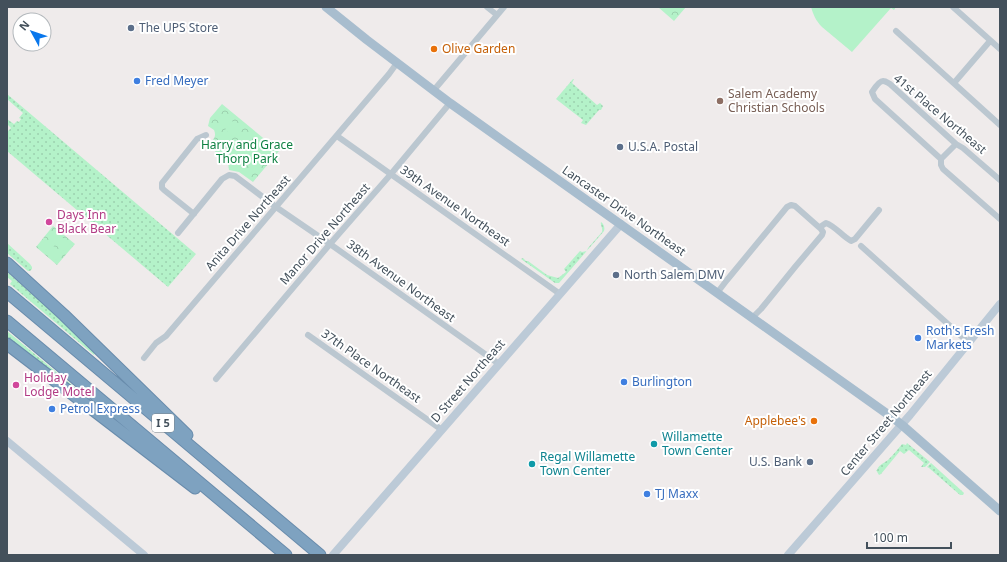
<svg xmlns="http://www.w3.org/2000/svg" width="1007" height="562" font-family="'Noto Sans',sans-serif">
<defs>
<pattern id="grass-dots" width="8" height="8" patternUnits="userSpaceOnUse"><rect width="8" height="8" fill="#b4f2c9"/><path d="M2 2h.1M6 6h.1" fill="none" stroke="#9cd1af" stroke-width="1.8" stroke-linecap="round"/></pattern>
<pattern id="forest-crowns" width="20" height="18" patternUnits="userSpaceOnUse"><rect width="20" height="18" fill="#b4f2c9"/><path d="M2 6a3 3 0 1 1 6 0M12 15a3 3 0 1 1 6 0" fill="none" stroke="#9cd1af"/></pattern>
</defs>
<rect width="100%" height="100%" fill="#efebeb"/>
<path fill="url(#grass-dots)" d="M 573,79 L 574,79 L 572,83 L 597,105 L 600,103 L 603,106 L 601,110 L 599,110 L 586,125 L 581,123 L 583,120 L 556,99 Z
M 7,94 L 196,254 L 168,287 L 7,151 L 7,132 L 11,128 L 7,124 L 7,119 L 14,124 L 17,121 L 19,122 L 21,119 L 19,118 L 23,113 L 7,99 Z
M 601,222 C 604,224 605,228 604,231 L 559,283 L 555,283 L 521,259 L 523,258 L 526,261 L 528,261 L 547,275 L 558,278 L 566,272 L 564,269 L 580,251 L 582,252 L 587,251 L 588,248 L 602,232 C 603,228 600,225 601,222 Z
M 7,243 L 30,264 L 32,267 L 32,269 L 30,271 L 28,271 L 7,253 Z
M 7,272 L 52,312 L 95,353 L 94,355 L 10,284 L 12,281 L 7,277 Z
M 7,331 L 95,404 L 93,406 L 7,339 Z
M 907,443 L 930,462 L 925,467 L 921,467 L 924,463 L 909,450 L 904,454 L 900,451 L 881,474 L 879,475 L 876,470 L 877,470 C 879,464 885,463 889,459 C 894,454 898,449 902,444 L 906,445 Z
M 931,463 L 963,492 L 964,493 L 963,495 L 960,495 L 929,468 L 927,467 Z"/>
<path fill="url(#forest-crowns)" d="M 658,7 L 686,7 L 674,21 Z
M 222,104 L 279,151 L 253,182 L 239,172 L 229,170 L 228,163 L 207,144 C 213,141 217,137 214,130 L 208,126 L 210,118 Z
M 53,226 L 75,244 L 57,265 L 36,247 Z"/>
<path fill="#b4f2c9" d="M 811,7 L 896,7 L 894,10 L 891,8 L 852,52 L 822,27 C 816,21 813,14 811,7 Z
M 232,121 L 241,128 L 234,137 L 225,130 Z
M 55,231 L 70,244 L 64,251 L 48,238 Z
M 46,240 L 62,253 L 56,260 L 40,247 Z"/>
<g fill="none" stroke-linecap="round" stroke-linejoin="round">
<g stroke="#698cac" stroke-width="13">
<path id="highway" d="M 7,263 L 64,315 L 187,435
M 7,292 L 320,555
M 7,321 L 286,555
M 7,344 L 195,488"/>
</g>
<path stroke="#bbc7d0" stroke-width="6" d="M 487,7 L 497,15
M 953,7 L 1000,49
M 896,31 L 1000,125
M 954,83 L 990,41
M 434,90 L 504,7
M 337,136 L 560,294
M 941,159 L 956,144
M 1000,180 L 963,148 L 956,144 L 890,84 C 888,83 886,81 883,81 C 879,81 874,89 872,92 L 875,99 L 941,159 L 941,165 L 943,169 L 1000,219
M 194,214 L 164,190 L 162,188 L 162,183 L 197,139 L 206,135
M 820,227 L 826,223 C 835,226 842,236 851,241 L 855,239 L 879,210
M 178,233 L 222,179 L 229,175 L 235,176 L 276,207 L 330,244 L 499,364
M 861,246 L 969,343
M 717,293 L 727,280 L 787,207 L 791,205 L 795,206 L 821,229 L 823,232 L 822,235 L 795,267 L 761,309 L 752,318
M 308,335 L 442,430
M 144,358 L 156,343 L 166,336 L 389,74 L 397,63
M 216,379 L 330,244 L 391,174 L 450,103"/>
<path stroke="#bccad7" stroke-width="8" d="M 7,441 L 144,555
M 333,555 L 621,224
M 788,555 L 910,415 L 1000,304"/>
<path stroke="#a8bdce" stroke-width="9" d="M 326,7 L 367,40 L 450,103 L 893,418 L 902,425 L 1000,511"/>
<use href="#highway" stroke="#7ea2c0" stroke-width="11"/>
</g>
<g fill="#5c6f8a" stroke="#fff" stroke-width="1.5">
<circle cx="131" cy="28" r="4"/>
<circle cx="620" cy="147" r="4"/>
<circle cx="616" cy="275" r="4"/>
<circle cx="810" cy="462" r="4"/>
</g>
<g fill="#e8710a" stroke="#fff" stroke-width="1.5">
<circle cx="434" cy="49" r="4"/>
<circle cx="814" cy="421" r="4"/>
</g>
<g fill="#3f7fe0" stroke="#fff" stroke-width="1.5">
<circle cx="137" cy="81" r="4"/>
<circle cx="918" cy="338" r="4"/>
<circle cx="624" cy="382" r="4"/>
<circle cx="52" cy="409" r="4"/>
<circle cx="647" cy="494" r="4"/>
</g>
<circle fill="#8d6e63" stroke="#fff" stroke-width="1.5" cx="720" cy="101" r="4"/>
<g fill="#d1479c" stroke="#fff" stroke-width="1.5">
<circle cx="49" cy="222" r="4"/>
<circle cx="16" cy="385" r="4"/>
</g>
<g fill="#0f9aa8" stroke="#fff" stroke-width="1.5">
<circle cx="654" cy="444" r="4"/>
<circle cx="532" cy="464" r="4"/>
</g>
<g text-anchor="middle" stroke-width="4" stroke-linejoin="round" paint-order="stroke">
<rect fill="#fff" stroke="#7b848c" stroke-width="1" x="152" y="414" width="22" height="18" rx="3"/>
<g font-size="11" font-weight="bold" fill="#43505b">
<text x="163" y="427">I 5</text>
</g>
<g font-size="12" fill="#4e5e75" stroke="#fff" text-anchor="start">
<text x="139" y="32">The UPS Store</text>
<text x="628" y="151">U.S.A. Postal</text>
<text x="624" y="279">North Salem DMV</text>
<text x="802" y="466" text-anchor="end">U.S. Bank</text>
</g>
<g font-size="12" fill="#c56008" stroke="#fff" text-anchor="start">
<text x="442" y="53">Olive Garden</text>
<text x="806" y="425" text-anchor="end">Applebee's</text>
</g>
<g font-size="12" fill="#366cbe" stroke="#fff" text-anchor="start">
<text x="145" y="85">Fred Meyer</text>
<text x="926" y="335">Roth's Fresh<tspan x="926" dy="14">Markets</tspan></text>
<text x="632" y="386">Burlington</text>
<text x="60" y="413">Petrol Express</text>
<text x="655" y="498">TJ Maxx</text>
</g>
<g font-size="12" fill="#785e54" stroke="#fff" text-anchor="start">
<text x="728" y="98">Salem Academy<tspan x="728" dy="14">Christian Schools</tspan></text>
</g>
<g font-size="12" fill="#43505b" stroke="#fff">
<text transform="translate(940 114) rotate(40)" y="4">41st Place Northeast</text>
<text transform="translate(455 206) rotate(35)" y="4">39th Avenue Northeast</text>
<text transform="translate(624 211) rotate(35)" y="4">Lancaster Drive Northeast</text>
<text transform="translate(248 223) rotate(-49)" y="4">Anita Drive Northeast</text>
<text transform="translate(325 234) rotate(-49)" y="4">Manor Drive Northeast</text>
<text transform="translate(401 281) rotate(36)" y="4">38th Avenue Northeast</text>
<text transform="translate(371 366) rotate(35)" y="4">37th Place Northeast</text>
<text transform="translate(468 381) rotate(-49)" y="4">D Street Northeast</text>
<text transform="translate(886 423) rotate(-50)" y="4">Center Street Northeast</text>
</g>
<g font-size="12" fill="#0e8142" stroke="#fff">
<text x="247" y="149">Harry and Grace<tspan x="247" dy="14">Thorp Park</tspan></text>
</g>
<g font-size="12" fill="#b23c85" stroke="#fff" text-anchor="start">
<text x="57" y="219">Days Inn<tspan x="57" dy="14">Black Bear</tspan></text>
<text x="24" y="382">Holiday<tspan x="24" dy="14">Lodge Motel</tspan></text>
</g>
<g font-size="12" fill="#0d838f" stroke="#fff" text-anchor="start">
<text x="662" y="441">Willamette<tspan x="662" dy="14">Town Center</tspan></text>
<text x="540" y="461">Regal Willamette<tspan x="540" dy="14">Town Center</tspan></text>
</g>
</g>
<rect width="1007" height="562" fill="none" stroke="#43505b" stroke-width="16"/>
<g transform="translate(32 32) rotate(310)"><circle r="19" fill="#ffffff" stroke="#b4b9bd"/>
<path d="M0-3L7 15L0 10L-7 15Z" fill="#0977ec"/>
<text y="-6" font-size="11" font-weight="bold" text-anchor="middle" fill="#43505b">N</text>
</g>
<path d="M867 542v6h84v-6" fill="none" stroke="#43505b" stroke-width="2"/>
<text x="873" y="542" font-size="12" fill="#43505b" stroke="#ffffff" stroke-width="3" paint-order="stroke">100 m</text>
</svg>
